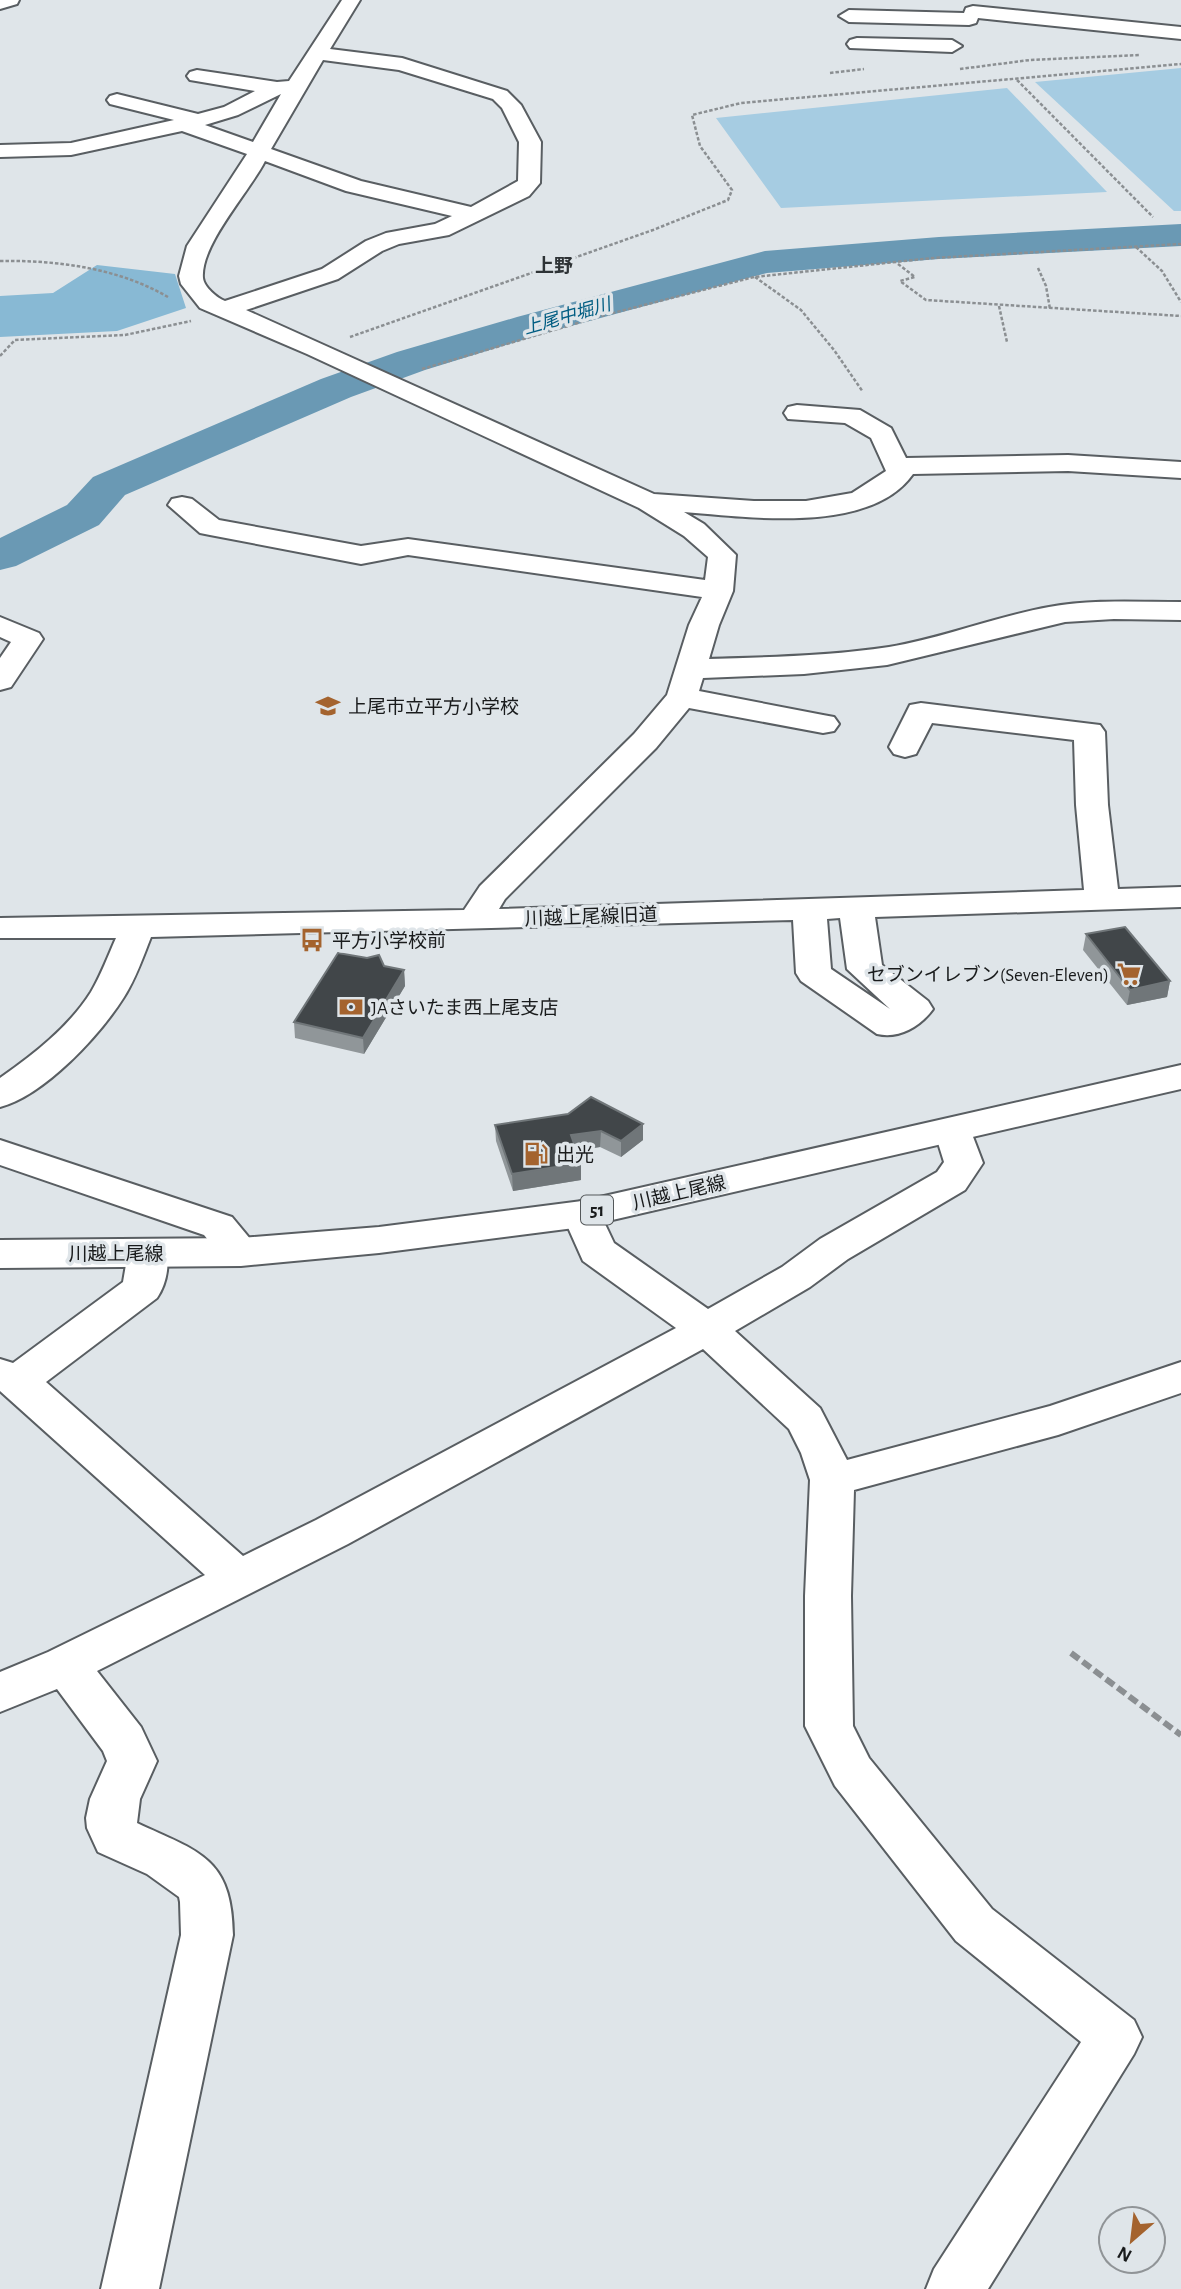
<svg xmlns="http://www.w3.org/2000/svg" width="1181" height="2289" font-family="'Alegreya Sans','Noto Sans JP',sans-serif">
<rect width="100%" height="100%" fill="#dfe5e9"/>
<path fill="#a6cce2" d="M 1181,68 L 1181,211 L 1174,211 L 1035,82 Z
M 1007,88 L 1107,192 L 781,208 L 716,118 Z"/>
<path fill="#88b9d4" d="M 97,265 L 175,274 L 186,308 L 117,331 L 0,337 L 0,296 L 53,293 Z"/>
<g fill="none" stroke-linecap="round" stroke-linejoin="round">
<path fill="#6a99b4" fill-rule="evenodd" d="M 1181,224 L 1181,246 L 939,259 L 767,273 L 545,333 L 425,370 L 351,397 L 125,495 L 99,525 L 16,566 L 0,570 L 0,538 L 67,505 L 93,477 L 321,379 L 397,352 L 517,317 L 765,251 L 939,237 Z"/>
<g stroke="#595e62" stroke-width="4">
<path id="minor" d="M 0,0 L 19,0 L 17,4 L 0,9 Z
M 342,0 L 360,0 L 330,49 L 402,58 L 507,91 L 521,105 L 541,142 L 540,183 L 529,196 L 449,235 L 399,244 L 382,251 L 338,279 L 246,310 L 654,494 L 754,501 L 806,501 L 852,493 L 886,471 L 871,438 L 845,423 L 788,419 L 784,413 L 788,407 L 797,405 L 860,410 L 891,428 L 906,458 L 1068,455 L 1181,462 L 1181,478 L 1068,471 L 913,474 C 870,535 748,517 684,512 L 704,524 L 736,555 L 733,591 L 719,625 L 709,659 C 769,657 829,656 889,647 C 943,638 994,617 1049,607 C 1092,599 1137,602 1181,602 L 1181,620 L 1114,619 L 1065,622 L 887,665 L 804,674 L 703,678 L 699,691 L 823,715 L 834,717 L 839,724 L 834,731 L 823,733 L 689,708 L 656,748 L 505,899 L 499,909 L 1084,890 L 1076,805 L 1074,740 L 932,723 L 916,754 L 905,757 L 894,754 L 889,747 L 910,705 L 921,703 L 1100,725 L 1105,732 L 1108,805 L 1118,889 L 1181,887 L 1181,907 L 875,917 L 882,965 L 928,1001 L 933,1009 C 920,1027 899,1039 877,1034 L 801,981 L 796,973 L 793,920 L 151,937 C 143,957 136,978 124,997 C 100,1035 45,1095 0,1107 L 0,1078 C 33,1055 69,1027 91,992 C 101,975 108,956 116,938 L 0,938 L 0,918 L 464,910 L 480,886 L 634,734 L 667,695 L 689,625 L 702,597 L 408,555 L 361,564 L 210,535 L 200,533 L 168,505 L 172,499 L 182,497 L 192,499 L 219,520 L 361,546 L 408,539 L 705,580 L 708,557 L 684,536 L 639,508 L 307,354 L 200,308 L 181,284 L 179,276 L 187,246 L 247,154 L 182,131 L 71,155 L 0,157 L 0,145 L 71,143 L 174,120 L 110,104 L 107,100 L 110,96 L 117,94 L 198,114 L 224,107 L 255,91 L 190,80 L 187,76 L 190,72 L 197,70 L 277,82 L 289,81 ZM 323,60 L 399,70 L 493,99 L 502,108 L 519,142 L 518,181 L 471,207 L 361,181 L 271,149 ZM 281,94 L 253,142 L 205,125 L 238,115 ZM 265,161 L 346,191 L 452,216 L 435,224 L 386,233 L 366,241 L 322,269 L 225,301 C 217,298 204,287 203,278 C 200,245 250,191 265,161 ZM 840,918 L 847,969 L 890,1009 L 831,969 L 827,919 Z
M 973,6 L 1181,27 L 1181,39 L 978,18 L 976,23 L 969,25 L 849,22 L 839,16 L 849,10 L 964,13 L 966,8 Z
M 857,38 L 952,40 L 962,46 L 952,52 L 850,48 L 847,44 L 850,40 Z
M 0,617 L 39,633 L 43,639 L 11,687 L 0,690 L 0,658 L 11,642 L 0,637 Z
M 953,1118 L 967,1121 L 983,1163 L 965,1190 L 848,1259 L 810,1287 L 735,1331 L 820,1408 L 847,1460 L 1050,1406 L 1181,1362 L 1181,1393 L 1058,1435 L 854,1490 L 851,1596 L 853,1726 L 869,1758 L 992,1909 L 1134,2020 L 1142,2037 L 1134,2054 L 988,2289 L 926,2289 L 934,2269 L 1081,2042 L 956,1941 L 835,1786 L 805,1726 L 805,1596 L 810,1480 L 801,1453 L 789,1429 L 703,1349 L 348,1544 L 97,1671 L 141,1727 L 157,1761 L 140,1799 L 137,1823 C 199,1852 232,1857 233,1935 L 159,2289 L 101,2289 L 181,1935 L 180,1902 L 179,1897 L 147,1874 L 98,1852 L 87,1828 L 86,1818 L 90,1799 L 107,1761 L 103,1751 L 57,1689 L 0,1712 L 0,1672 L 48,1652 L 205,1575 L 0,1391 L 0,1359 L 13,1363 L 123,1282 L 128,1253 L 134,1243 L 148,1239 L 162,1243 C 172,1259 167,1283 157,1298 L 46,1382 L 243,1556 L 316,1520 L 676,1328 L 583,1261 L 562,1214 L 568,1205 L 582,1201 L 596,1205 L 614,1243 L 708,1309 L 782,1267 L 820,1239 L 937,1172 L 944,1162 L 934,1130 L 939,1121 Z
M 0,1140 L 232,1217 L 261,1252 L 255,1262 C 227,1270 221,1255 204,1235 L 0,1165 Z"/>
</g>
<g stroke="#595e62" stroke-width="4">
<path id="major" d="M 1181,1065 L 1181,1089 L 582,1227 L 379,1253 L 241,1266 L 0,1268 L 0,1240 L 241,1238 L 379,1227 L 582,1201 Z"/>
</g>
<path stroke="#8b8f92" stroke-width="2.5" stroke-dasharray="3.5 2" stroke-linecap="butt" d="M 960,69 L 1030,60 L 1139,55
M 830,73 L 864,69
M 1017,80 L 1153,217
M 1136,247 L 1162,271 L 1181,302
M 0,261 C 57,260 118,268 168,297
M 898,264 L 915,277 L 900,281 L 926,300 L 1181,316
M 1038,268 L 1046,286 L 1050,309
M 755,277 L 801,310 L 834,350 L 863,392
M 999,306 L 1007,342
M 350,337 L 653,230 L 728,200 L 732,190 L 700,146 L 692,115 L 741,103 L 1181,64
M 0,356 L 15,340 L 125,335 L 191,321
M 422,369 L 605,315 L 754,277 L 933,258 L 1181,244"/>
<path stroke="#8b8f92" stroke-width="6" stroke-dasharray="10 4.5" stroke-linecap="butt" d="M 1071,1653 L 1181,1735"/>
<use href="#minor" fill="#fff" fill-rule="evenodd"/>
<use href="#major" fill="#fff" fill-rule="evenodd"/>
</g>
<path fill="#909699" d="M 1086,934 L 1170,981 L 1167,997 L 1127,1005 L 1083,950 Z
M 384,966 L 404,970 L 405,986 L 364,1054 L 295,1038 L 294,1022 Z
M 568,1114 L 643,1140 L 621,1157 L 600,1147 L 577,1151 L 581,1163 L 581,1180 L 513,1191 L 496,1141 L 495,1125 Z"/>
<path fill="#707679" d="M 404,970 L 405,986 L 364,1054 L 363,1038 Z
M 1170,981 L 1167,997 L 1127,1005 L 1130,990 Z
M 643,1124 L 643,1140 L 621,1157 L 621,1141 Z
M 601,1131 L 600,1147 L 571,1151 L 571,1135 Z
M 581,1163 L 581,1180 L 513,1191 L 512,1174 Z"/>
<path fill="#414649" stroke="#707679" stroke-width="2" d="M 1125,927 L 1170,981 L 1130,990 L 1086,934 Z
M 338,953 L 367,958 L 379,955 L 384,966 L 404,970 L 363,1038 L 294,1022 Z
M 591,1097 L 643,1124 L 621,1141 L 601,1131 L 571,1135 L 581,1163 L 512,1174 L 495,1125 L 568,1114 Z"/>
<defs>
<g id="school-bare" transform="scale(1.89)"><path d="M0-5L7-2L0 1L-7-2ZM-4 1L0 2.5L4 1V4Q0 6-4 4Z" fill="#a4632e" stroke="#dfe5e9" stroke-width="2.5" paint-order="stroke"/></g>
<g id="bus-bare" transform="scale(1.89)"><path d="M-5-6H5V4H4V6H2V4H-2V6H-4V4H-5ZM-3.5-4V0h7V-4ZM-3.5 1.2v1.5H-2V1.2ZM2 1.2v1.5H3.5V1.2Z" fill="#a4632e" stroke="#dfe5e9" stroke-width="2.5" paint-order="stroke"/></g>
<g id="supermarket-bare" transform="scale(1.89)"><path d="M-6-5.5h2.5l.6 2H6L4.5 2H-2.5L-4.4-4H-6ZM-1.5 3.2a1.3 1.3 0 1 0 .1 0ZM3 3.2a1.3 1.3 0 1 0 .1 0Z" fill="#a4632e" stroke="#dfe5e9" stroke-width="2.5" paint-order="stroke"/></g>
<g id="bank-bare" transform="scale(1.89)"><path d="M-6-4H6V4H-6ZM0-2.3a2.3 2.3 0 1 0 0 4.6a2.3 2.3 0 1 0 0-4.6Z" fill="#a4632e" stroke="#dfe5e9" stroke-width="2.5" paint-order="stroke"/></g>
<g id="fuel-bare" transform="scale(1.89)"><path d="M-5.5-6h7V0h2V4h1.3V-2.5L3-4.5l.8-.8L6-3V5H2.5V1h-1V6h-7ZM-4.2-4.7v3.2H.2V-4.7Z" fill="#a4632e" stroke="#dfe5e9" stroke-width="2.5" paint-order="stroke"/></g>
</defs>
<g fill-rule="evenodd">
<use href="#school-bare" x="328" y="706"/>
<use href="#bus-bare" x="312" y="940"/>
<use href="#supermarket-bare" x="1129" y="974"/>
<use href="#bank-bare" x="351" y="1007"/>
<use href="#fuel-bare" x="536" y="1154"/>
</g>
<g text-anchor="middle" stroke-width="7" stroke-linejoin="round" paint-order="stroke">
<g font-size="18" font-style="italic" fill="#005d82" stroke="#dfe5e9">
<text transform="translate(567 316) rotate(-16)" y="6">上尾中堀川</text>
</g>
<rect fill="#dfe5e9" stroke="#54585a" stroke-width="2" x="581" y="1195.5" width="32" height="29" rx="5"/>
<g font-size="18" font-weight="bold" fill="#191b1c">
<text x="597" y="1216">51</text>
</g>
<g font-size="19" font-weight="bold" fill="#2e3336" stroke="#dfe5e9">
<text x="554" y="272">上野</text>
</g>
<g font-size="19" fill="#191b1c" stroke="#dfe5e9" text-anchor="start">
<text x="348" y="713">上尾市立平方小学校</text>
<text x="332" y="947">平方小学校前</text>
<text x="1109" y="981" text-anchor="end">セブンイレブン(Seven-Eleven)</text>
<text x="371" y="1014">JAさいたま西上尾支店</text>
<text x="556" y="1161">出光</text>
</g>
<g font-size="19" fill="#191b1c" stroke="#dfe5e9">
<text transform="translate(591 916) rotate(-2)" y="7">川越上尾線旧道</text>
<text transform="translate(679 1192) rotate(-13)" y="7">川越上尾線</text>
<text x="116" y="1260">川越上尾線</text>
</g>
</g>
<g transform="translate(1132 2240) rotate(208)"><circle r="33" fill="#dfe5e9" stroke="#909497" stroke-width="2"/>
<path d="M0-5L12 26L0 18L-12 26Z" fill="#a4632e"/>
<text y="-10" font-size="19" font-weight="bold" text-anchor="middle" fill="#191b1c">N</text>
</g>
</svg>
